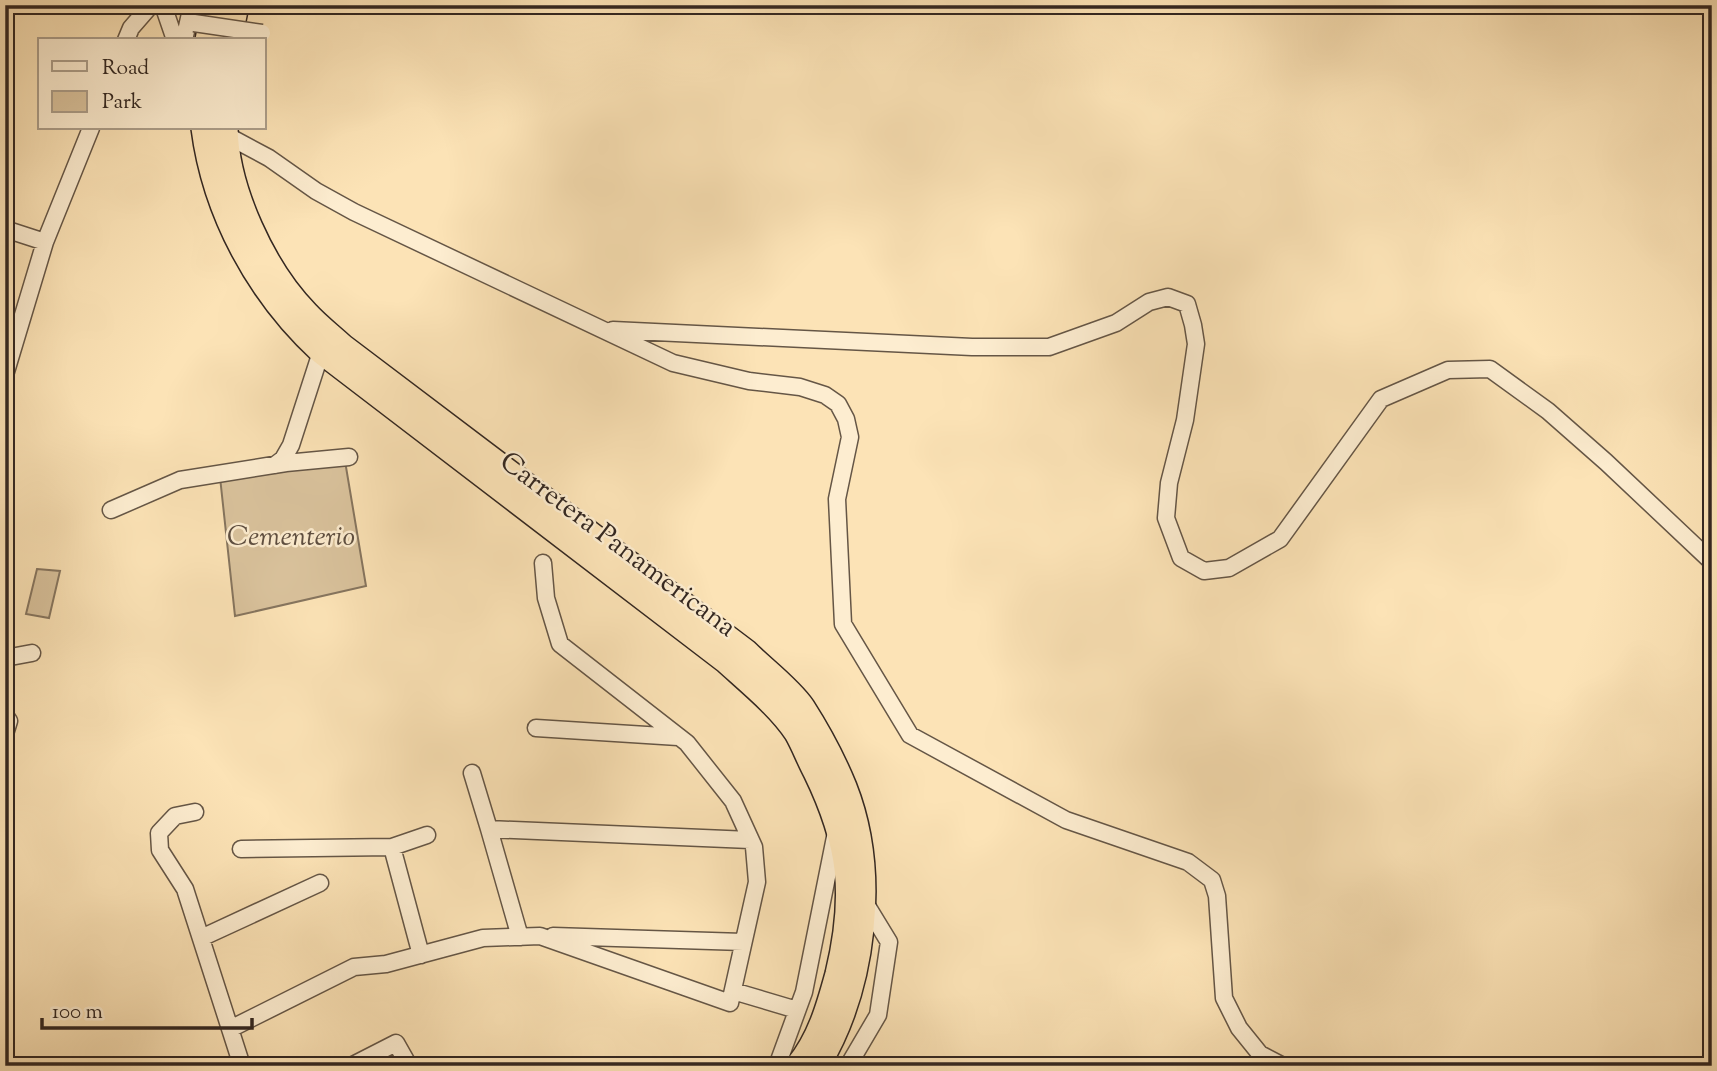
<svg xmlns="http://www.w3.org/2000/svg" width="1717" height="1071" font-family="'Sorts Mill Goudy',serif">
<rect width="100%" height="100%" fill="#fce3b6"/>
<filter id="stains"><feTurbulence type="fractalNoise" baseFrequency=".00286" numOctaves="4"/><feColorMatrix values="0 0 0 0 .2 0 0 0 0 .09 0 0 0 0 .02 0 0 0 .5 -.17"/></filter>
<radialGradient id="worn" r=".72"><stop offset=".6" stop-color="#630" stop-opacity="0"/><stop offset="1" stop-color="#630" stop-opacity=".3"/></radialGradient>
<path fill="#dac39d" stroke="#86755f" stroke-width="2" d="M 345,461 L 366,586 L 235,616 L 220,477 Z
M 37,569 L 60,571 L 49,618 L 26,614 Z"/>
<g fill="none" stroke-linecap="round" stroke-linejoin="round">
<g stroke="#655646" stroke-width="19">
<path id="minor" d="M 163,5 L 175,40
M 126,40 L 131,28 L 151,5
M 184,40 L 192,5
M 226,135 L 269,158 L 316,191 L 354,212 L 673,363 L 749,381 L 800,387 L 825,395 L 838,404 L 846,419 L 850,437 L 837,499 L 843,624 L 910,735 L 1066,820 L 1188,862 L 1212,880 L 1217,896 L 1224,998 L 1239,1028 L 1260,1054 L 1283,1066
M 5,229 L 45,242
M 613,330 L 972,347 L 1049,347 L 1116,323 L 1149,302 L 1168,297 L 1187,304 L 1193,325 L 1196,344 L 1185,420 L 1169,483 L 1166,518 L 1181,558 L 1204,571 L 1229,568 L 1280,539 L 1381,399 L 1448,370 L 1490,369 L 1548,411 L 1606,462 L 1712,562
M 5,375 L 45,242 L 91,128
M 275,465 L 283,459 L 291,445 L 321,352
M 111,510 L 180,480 L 286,463 L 349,457
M 5,658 L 32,653
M 5,715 L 9,721 L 5,734
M 536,728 L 678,737
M 472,773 L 489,829
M 195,812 L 175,816 L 159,833 L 160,850 L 185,889 L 242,1066
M 392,847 L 421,955
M 241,849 L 392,847 L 427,835
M 553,936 L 743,942
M 520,937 L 489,829 L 750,840
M 201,938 L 320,883
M 733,991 L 797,1010
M 230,1029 L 354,967 L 386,964 L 483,938 L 540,936 L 730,1003 L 757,882 L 754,847 L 733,801 L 687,743 L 560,644 L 546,598 L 543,563
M 351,1066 L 396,1043 L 409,1066
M 777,1066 L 804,992 L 836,832
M 848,1066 L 878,1015 L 889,942 L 864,901"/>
</g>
<g stroke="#332721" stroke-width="26">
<path id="highway" d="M 207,40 L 214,5
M 230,40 L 237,5
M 203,128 C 214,213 258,294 321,352 L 725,661 C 748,682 779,707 796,733 C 803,745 808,759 815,772 C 850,844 856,895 837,974 C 828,1007 819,1039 797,1066
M 226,128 C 227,189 264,269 307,313 C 318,325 331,335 343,346 L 746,651 C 763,668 790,688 803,707 C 819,732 834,760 845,787 C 879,873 865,988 818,1066"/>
</g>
<use href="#minor" stroke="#fdedd0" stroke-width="16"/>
<use href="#highway" stroke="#fce3b6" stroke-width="23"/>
<g stroke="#655646" stroke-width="19" stroke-linecap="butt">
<path id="minor-bridge" d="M 194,23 L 262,33"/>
</g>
<use href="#minor-bridge" stroke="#fdedd0" stroke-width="16"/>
</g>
<g text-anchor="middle" stroke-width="5" stroke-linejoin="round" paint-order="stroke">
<g font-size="28" font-style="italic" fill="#5d4e40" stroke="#fdedd0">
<text x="291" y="545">Cementerio</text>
</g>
<g font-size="28" fill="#332721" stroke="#fdedd0">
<text transform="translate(619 543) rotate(37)" y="10">Carretera Panamericana</text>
</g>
</g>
<rect width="1717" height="1071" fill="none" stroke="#fce3b6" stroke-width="28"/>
<rect x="7" y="7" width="1703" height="1057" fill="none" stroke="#332721" stroke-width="3.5"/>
<rect x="14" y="14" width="1689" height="1043" fill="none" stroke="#332721" stroke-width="2"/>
<rect x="38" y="38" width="228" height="91" fill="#fdedd0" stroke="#ac9e8a" stroke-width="2"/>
<rect x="52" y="61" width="35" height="10" fill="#fdedd0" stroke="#ac9e8a" stroke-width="2"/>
<text x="102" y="74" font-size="21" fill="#332721">Road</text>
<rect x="52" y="91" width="35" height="21" fill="#dac39d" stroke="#ac9e8a" stroke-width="2"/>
<text x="102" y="108" font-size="21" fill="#332721">Park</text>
<path d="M42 1018v10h210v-10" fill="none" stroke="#332721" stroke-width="3.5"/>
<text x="52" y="1018" font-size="21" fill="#332721" stroke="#fdedd0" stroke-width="5" paint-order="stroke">100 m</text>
<rect width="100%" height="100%" filter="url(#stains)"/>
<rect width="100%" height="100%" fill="url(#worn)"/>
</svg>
